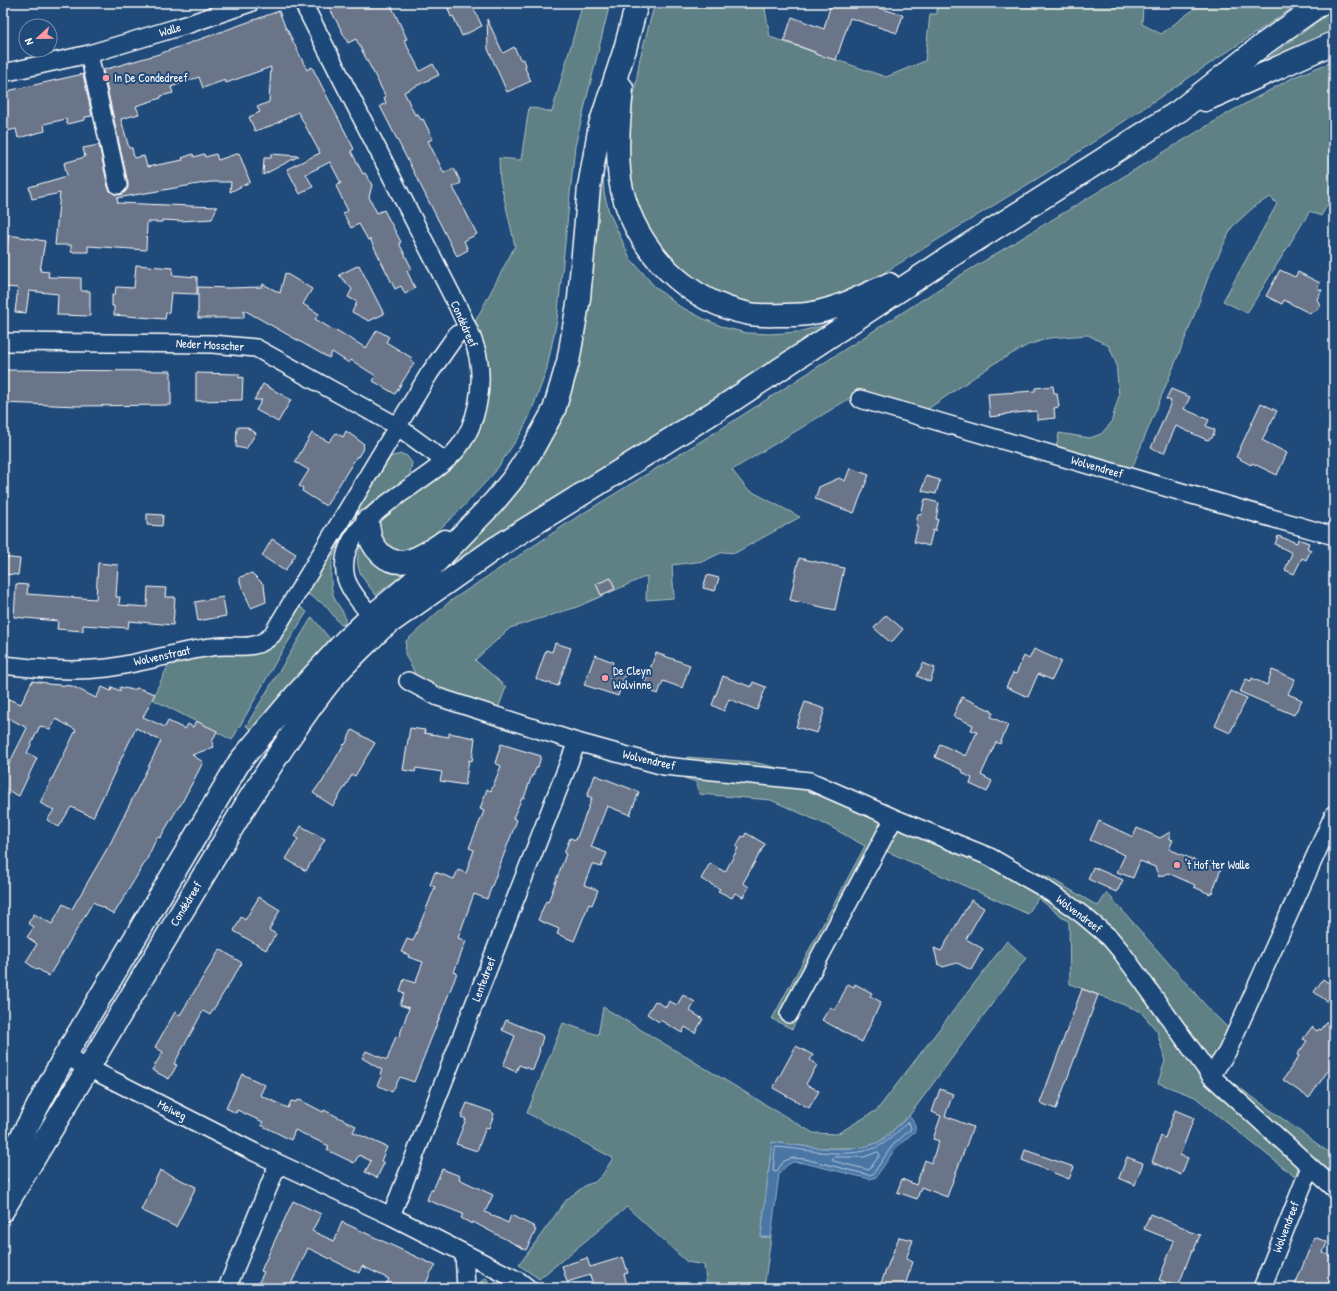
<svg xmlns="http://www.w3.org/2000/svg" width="1337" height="1291" font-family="'Patrick Hand',sans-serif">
<rect width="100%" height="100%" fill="#1f4a7a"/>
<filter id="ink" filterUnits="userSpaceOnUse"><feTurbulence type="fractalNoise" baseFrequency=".025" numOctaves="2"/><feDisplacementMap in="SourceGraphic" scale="8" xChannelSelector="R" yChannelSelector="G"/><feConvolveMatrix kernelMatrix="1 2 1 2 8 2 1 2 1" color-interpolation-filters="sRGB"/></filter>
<g filter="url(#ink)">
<path fill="#5f8084" stroke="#afc0c2" d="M 583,3 L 610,3 L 575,146 L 557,320 L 546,372 L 530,415 L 521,433 L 494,473 L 460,510 L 415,552 L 383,550 L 378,524 L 384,515 L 483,414 C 494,377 489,357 475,322 L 515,246 L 500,180 L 499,158 L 521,160 L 529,107 L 552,112 Z
M 655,3 L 764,3 L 770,37 L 886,77 L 925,61 L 930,14 L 937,14 L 937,3 L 1143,3 L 1142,24 L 1161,34 L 1202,3 L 1300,3 L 1056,167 L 882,274 L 836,297 L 805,304 L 751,304 L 728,298 L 702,285 L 662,250 L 641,218 L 627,167 L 628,132 L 640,58 Z
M 1334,10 L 1334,32 L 1266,63 L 1265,60 Z
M 1334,61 L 1334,194 L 1321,216 L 1310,211 L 1247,313 L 1223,301 L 1277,204 L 1270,197 L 1256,205 L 1232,227 L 1209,275 L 1189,329 L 1130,473 L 1056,449 L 1059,433 L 1090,438 L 1101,434 L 1111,423 L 1119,396 L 1116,363 L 1109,346 L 1088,335 L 1049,338 L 1028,345 L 995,363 L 922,413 L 860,392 L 732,470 L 747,489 L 800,517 L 735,553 L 723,552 L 704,561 L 672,565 L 674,598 L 646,600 L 647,576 L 577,607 L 510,628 L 475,660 L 506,687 L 498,709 L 441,690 L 417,678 L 405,654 L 406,641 L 449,602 L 577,517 L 724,427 L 956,278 L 1230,112 L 1294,77 Z
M 603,169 L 604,193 L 609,212 L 630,258 L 655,287 L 679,306 L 704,319 L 726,328 L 747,333 L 770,334 L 798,332 L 847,319 L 421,590 L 545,446 L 598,170 Z
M 402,454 L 407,456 L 412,463 L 410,474 L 406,479 C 391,489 372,501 360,514 C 338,535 324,567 334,597 C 337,606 349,615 344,624 L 341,625 L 325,605 L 309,595 L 308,591 L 389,459 L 392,456 Z
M 364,538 L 410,569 L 376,595 C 359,574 351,565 364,538 Z
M 299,606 L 307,612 L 278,658 L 232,740 L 152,699 L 171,660 L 234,651 L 267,651 Z
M 312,617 L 330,639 L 254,731 L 246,726 Z
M 687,757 L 753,762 L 808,775 L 1050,878 L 1098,906 L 1107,893 L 1208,1008 L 1230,1030 L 1213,1060 L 1199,1070 L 1222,1075 L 1334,1156 L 1334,1183 L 1303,1154 L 1295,1177 L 1195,1097 L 1158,1083 L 1165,1061 L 1157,1031 L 1140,1011 L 1070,984 L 1069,922 L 1038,898 L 1028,914 L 886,851 L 792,1029 L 772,1019 L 865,846 L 829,826 L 771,800 L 699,794 L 697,782 L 684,778 Z
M 1007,941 L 1026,958 L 909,1116 L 879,1142 L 862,1148 L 817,1148 L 772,1142 L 761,1237 L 771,1237 L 764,1288 L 707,1288 L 704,1265 L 687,1262 L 627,1207 L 539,1279 L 519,1265 L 567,1199 L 586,1185 L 595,1182 L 603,1174 L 613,1158 L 527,1113 L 563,1023 L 598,1035 L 603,1007 L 813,1133 L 837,1134 L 877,1110 Z
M 486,1278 L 493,1288 L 477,1288 L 479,1283 Z"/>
<path fill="#4a76a5" stroke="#92adc9" d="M 909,1116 C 913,1120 916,1125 915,1131 L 895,1149 L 876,1177 L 870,1179 L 804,1163 L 793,1162 L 787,1165 L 779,1174 L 771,1237 L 761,1237 L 772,1142 C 800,1146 853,1155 879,1142 C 889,1137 900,1124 909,1116 Z"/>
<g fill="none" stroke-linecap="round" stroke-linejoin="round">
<path stroke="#b7c8db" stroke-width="1" d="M 907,1123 L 910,1124 L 911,1129 L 892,1146 L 873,1174 L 869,1175 L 805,1159 L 793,1158 L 784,1161 L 776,1172 L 773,1171 L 775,1149 L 776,1147 C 807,1149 853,1161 881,1145 C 890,1140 899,1130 907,1123 Z
M 878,1152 L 880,1155 L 869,1170 L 833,1161 L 832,1159 L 834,1157 L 864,1157 Z"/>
</g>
<path fill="#6a7489" stroke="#fff" d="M 327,3 L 390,3 L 407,39 L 404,40 L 420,71 L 433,64 L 439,75 L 404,92 L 415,115 L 417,113 L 421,120 L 423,119 L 433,139 L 428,141 L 444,173 L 454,168 L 461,183 L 453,187 L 477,234 L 464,241 L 468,250 L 457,256 L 452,247 L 380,106 L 386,103 L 384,98 L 386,97 L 370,66 L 356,39 L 348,43 Z
M 446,3 L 471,3 L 482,26 L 462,36 L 453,16 L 451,17 Z
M 831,3 L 862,3 L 903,15 L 897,33 L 850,18 L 836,60 L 815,54 L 815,52 L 784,41 L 792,17 L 824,29 Z
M 279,11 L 286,29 L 287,29 L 307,70 L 312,67 L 354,149 L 351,151 L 363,174 L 365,173 L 372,185 L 369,197 L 377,213 L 384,210 L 401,242 L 399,243 L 412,269 L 407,271 L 415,288 L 405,294 L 401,286 L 395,289 L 370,239 L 368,240 L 359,224 L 351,228 L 343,213 L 348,211 L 336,186 L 341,183 L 330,162 L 306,174 L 313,187 L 300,194 L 287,169 L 320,153 L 298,112 L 273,125 L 255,131 L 249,117 L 260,112 L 257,107 L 269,102 L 271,67 L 226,83 L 225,80 L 203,88 L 199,77 L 171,87 L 173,93 L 161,96 L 161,98 L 136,106 L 139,114 L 121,119 L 129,148 L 132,148 L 134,158 L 144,156 L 147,167 L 183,160 L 182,158 L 193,154 L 194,157 L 204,154 L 205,157 L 216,154 L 218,160 L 239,153 L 250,182 L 230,192 L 231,182 L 210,182 L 117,198 L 118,203 L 217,207 L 212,219 L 181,221 L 162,220 L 162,222 L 147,222 L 146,250 L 88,246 L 88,252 L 71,252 L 71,245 L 55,245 L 60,193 L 32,199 L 29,187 L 67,176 L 64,163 L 85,157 L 83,148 L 99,145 L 108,187 L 110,191 L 115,194 L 120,195 L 125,192 L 128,188 L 128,183 L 103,70 L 159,54 Z
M 487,19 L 503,53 L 514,47 L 520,59 L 524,60 L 526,65 L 525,68 L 531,81 L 507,92 L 488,49 Z
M 83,74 L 92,116 L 85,117 L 85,120 L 67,124 L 66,119 L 44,124 L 45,131 L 18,138 L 16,129 L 3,132 L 3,92 Z
M 271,154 L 299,156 L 263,175 L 264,158 L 271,158 Z
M 9,235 L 45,241 L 40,271 L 49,272 L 48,277 L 81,278 L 81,290 L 82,291 L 90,291 L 90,316 L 57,315 L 58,294 L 29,291 L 26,313 L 15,312 L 18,288 L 5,287 L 5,281 L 3,280 L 3,268 Z
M 136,265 L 173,268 L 172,275 L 197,277 L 197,294 L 171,293 L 169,312 L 166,313 L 165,319 L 114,315 L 114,306 L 112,306 L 112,295 L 115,295 L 116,287 L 134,288 Z
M 359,265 L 384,314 L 369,321 L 352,312 L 357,302 L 348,297 L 352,289 L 339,275 Z
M 1280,270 L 1295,277 L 1298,272 L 1320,283 L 1317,288 L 1322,290 L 1317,299 L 1320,305 L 1317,310 L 1309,313 L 1284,300 L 1282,304 L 1266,296 Z
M 285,273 L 312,289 L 303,304 L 319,314 L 315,319 L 335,331 L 336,330 L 366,348 L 377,330 L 389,337 L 386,342 L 412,358 L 411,361 L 414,363 L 395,394 L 373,381 L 376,376 L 351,360 L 349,363 L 332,352 L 329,358 L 244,310 L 244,318 L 198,318 L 198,287 L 229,288 L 262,287 L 263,284 L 280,293 Z
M 3,370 L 171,371 L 171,405 L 78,406 L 3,403 Z
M 196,373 L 239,374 L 239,378 L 243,377 L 242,400 L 196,401 Z
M 263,384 L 291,400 L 278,422 L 256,410 L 262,400 L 254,400 Z
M 1053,386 L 1054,393 L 1057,393 L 1059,407 L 1054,408 L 1055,418 L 1037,420 L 1037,411 L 1005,414 L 1005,415 L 990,417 L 988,394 L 1035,391 L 1035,388 Z
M 1171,389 L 1190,397 L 1184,409 L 1209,420 L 1206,426 L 1215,430 L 1212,438 L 1207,440 L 1176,426 L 1164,453 L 1151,448 L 1169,407 L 1171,401 L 1166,399 Z
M 1261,403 L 1277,411 L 1262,440 L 1285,452 L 1287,453 L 1277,475 L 1252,463 L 1251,465 L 1236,457 Z
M 237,427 L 246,427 L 256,433 L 246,449 L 236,447 Z
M 346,431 L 364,444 L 363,446 L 364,447 L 358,457 L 357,456 L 326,506 L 302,491 L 303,488 L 299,486 L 309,470 L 295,462 L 312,433 L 329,442 L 336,433 L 343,437 Z
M 850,468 L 869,475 L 854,513 L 815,499 L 819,487 L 839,478 L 845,481 Z
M 926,476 L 940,480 L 936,494 L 922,491 Z
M 925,499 L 939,503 L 936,519 L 938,519 L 935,531 L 933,530 L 929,546 L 914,542 L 918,526 L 916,526 L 918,514 L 921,515 Z
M 147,514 L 163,515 L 162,526 L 147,525 Z
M 1278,536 L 1297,543 L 1298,539 L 1309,543 L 1307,548 L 1311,550 L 1306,560 L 1302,558 L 1294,574 L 1285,570 L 1292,553 L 1275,544 Z
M 272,539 L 296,554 L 285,571 L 262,556 Z
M 3,557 L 20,559 L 18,575 L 3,574 Z
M 799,558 L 844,568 L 835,610 L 790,600 Z
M 98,563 L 118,565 L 116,597 L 120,597 L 119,605 L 147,607 L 148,587 L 166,588 L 165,597 L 175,597 L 173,625 L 129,621 L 128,628 L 83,625 L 83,631 L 57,629 L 58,621 L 14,617 L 16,584 L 28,585 L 27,594 L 96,599 Z
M 252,573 L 264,585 L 266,602 L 251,608 L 240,582 L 240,577 Z
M 707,575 L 719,578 L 715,591 L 703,588 Z
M 611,578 L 615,589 L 601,595 L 596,584 Z
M 223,597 L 226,616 L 198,621 L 195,602 Z
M 886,615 L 903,629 L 891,643 L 874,628 Z
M 555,643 L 571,648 L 558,686 L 536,679 L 546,650 L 552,652 Z
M 1034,649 L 1061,661 L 1052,680 L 1038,674 L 1028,697 L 1006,687 L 1013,673 L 1016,674 L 1024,656 L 1029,659 Z
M 656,653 L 690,665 L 682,688 L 663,681 L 658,694 L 643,688 Z
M 595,655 L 613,662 L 612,666 L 626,672 L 618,696 L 584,685 Z
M 923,663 L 935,668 L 930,682 L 917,676 Z
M 1272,670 L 1295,679 L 1288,694 L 1302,700 L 1294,715 L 1240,692 L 1246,679 L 1251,681 L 1252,678 L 1267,685 Z
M 723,676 L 751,687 L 753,682 L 766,687 L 757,710 L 729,699 L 724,711 L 712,705 Z
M 32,681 L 47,683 L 47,684 L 72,686 L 96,698 L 102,687 L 111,691 L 112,687 L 120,691 L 120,687 L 133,690 L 137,688 L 144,690 L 155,694 L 143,717 L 165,727 L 168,721 L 185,729 L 188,724 L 193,727 L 196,721 L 217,731 L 212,742 L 214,747 L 192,755 L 203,762 L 198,772 L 180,806 L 179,806 L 160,838 L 157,837 L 147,859 L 114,914 L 93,902 L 49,976 L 38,969 L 37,970 L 26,962 L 37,944 L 27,937 L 34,927 L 28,923 L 34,914 L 52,924 L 63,904 L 72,909 L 111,842 L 161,741 L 136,728 L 93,817 L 71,807 L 59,827 L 47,820 L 54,810 L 40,803 L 76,730 L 56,719 L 50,730 L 40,726 L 27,753 L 37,758 L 19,796 L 3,788 L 3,776 L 27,728 L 3,715 L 3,697 L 21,704 Z
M 1231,691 L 1247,698 L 1230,733 L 1215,726 Z
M 962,697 L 992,711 L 991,712 L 993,713 L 991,717 L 1008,725 L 1000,744 L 996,742 L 981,775 L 992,781 L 987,792 L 970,784 L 972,778 L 964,774 L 962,770 L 935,757 L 940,744 L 966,756 L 977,732 L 971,730 L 973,725 L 953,716 Z
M 805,702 L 825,709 L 817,733 L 796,727 Z
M 410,728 L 425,730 L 424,733 L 449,737 L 449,733 L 475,738 L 472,761 L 469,760 L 465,785 L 440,781 L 442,772 L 416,768 L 415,772 L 403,770 Z
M 352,730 L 375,743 L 355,776 L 352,775 L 333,806 L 313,793 L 320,783 L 321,784 L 344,744 L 345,745 Z
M 501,744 L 541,756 L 538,767 L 536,768 L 533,776 L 532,775 L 524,798 L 522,798 L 513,818 L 517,820 L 487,899 L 474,894 L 458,938 L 466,941 L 454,972 L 457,973 L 414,1082 L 400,1077 L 392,1092 L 377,1085 L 382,1075 L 380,1074 L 382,1070 L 362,1058 L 366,1051 L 387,1060 L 396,1036 L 399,1037 L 409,1008 L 400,1005 L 404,993 L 400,991 L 404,979 L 415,983 L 423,962 L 408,957 L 409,955 L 401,952 L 407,939 L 413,941 L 435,887 L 430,885 L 435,872 L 454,879 L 458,870 L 466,873 L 474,850 L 469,848 L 484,811 L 480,809 L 487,789 L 491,791 L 501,766 L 495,763 Z
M 595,775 L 639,792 L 630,815 L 607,806 L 591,847 L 607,853 L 601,867 L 592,864 L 584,885 L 598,890 L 592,905 L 589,904 L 574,941 L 557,934 L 559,929 L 538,920 L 546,901 L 548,902 L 566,854 L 564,853 L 570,838 L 576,840 L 592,798 L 587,796 Z
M 1099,821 L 1133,837 L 1137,828 L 1160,838 L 1170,832 L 1170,839 L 1173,840 L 1169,849 L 1208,866 L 1210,861 L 1222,866 L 1212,893 L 1211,892 L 1210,894 L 1194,887 L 1195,885 L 1168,873 L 1159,877 L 1155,867 L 1140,861 L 1133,878 L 1117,872 L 1125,855 L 1090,840 Z
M 301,826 L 325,839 L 306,871 L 286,859 L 298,839 L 295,837 Z
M 746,833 L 765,844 L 743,883 L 749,887 L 743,897 L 735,893 L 732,898 L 718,891 L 720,889 L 701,879 L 710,863 L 725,872 L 738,848 L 736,847 L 742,836 L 744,837 Z
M 1093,867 L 1123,880 L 1118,890 L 1117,890 L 1116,892 L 1088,879 Z
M 259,897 L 280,910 L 269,930 L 276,934 L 266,950 L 234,931 L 241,917 L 245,920 Z
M 971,900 L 984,908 L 966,939 L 983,949 L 971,970 L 957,963 L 943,967 L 938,964 L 934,948 L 941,951 Z
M 220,949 L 242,963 L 210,1015 L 203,1011 L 174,1064 L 177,1065 L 169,1079 L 152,1070 L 163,1052 L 155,1047 L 175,1012 L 180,1015 Z
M 1323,979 L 1334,987 L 1334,1006 L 1314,992 Z
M 848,984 L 854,987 L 855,984 L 872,993 L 870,996 L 881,1002 L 862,1042 L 822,1020 L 830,1007 L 835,1010 Z
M 1082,989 L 1098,995 L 1056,1109 L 1040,1103 Z
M 683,995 L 695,1002 L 690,1011 L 703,1019 L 695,1033 L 685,1027 L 682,1033 L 660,1020 L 659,1022 L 647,1014 L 655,1001 L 666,1007 L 669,1001 L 677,1005 Z
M 1334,1012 L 1334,1062 L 1309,1098 L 1283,1080 L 1299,1056 L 1297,1055 L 1307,1041 L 1303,1039 L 1312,1027 L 1317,1031 L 1319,1029 L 1321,1030 Z
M 506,1020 L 542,1035 L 542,1036 L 543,1037 L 539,1050 L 540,1050 L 533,1070 L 519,1065 L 516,1072 L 503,1066 L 515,1036 L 502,1030 Z
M 796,1046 L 813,1055 L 810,1060 L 817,1065 L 806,1084 L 819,1091 L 809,1108 L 773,1088 Z
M 242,1074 L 265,1085 L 260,1095 L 288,1108 L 291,1101 L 296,1102 L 297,1100 L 299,1101 L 300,1100 L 323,1112 L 324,1110 L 356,1126 L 353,1132 L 387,1147 L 381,1161 L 384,1163 L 377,1178 L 365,1172 L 371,1161 L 359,1155 L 354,1163 L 327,1150 L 329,1146 L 295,1130 L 291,1140 L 261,1125 L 263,1122 L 237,1110 L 236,1113 L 226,1108 Z
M 940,1089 L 953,1094 L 945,1116 L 973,1127 L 947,1197 L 921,1187 L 917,1199 L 897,1192 L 902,1179 L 916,1185 L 925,1160 L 931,1163 L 939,1141 L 933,1139 L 941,1116 L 932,1112 Z
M 467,1103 L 492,1112 L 494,1114 L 489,1128 L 486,1127 L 477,1151 L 456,1144 L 466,1119 L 461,1117 Z
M 1175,1110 L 1194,1118 L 1180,1155 L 1188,1158 L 1181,1175 L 1152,1162 L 1161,1136 L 1165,1138 Z
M 1025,1150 L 1074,1167 L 1069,1179 L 1022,1160 Z
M 1127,1157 L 1143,1163 L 1135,1185 L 1119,1178 Z
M 442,1169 L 460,1176 L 459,1179 L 493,1195 L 485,1212 L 508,1223 L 511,1215 L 535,1227 L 534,1229 L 536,1230 L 526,1250 L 473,1222 L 472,1224 L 461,1218 L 463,1214 L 427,1200 L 431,1189 L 433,1190 Z
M 160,1170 L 196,1187 L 176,1227 L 141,1210 Z
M 293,1201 L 321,1214 L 312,1231 L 334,1241 L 342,1222 L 436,1266 L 431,1272 L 424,1288 L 384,1288 L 389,1279 L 362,1266 L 359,1273 L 308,1248 L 289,1288 L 256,1288 L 264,1272 L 261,1271 L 264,1264 Z
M 1150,1214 L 1185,1228 L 1188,1231 L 1200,1235 L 1194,1250 L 1192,1250 L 1178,1287 L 1159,1280 L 1174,1241 L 1144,1229 Z
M 899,1237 L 913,1240 L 906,1259 L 913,1262 L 904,1288 L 879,1288 Z
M 1314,1237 L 1327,1242 L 1323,1253 L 1333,1257 L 1330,1265 L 1334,1266 L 1334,1288 L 1294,1288 Z
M 623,1257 L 628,1273 L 624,1274 L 628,1288 L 594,1288 L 590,1275 L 567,1282 L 562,1266 L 587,1258 L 590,1267 Z"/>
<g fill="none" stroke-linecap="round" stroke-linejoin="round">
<g stroke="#fff" stroke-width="20">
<path id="street" d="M 303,3 L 458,307 C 465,323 475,340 478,357 C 484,386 477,424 459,447 C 429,486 331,518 346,578 C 350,593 369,613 379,625
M 89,54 L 118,185
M 3,73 L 89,54 L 189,24 L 250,3
M 3,342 L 212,344 L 256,348 L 397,426 L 445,461
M 860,399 L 1334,536
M 3,665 C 38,669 72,672 107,668 C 142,663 176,652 211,647 C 234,643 254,653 272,635 L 429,374 L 457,334
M 408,681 L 438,697 L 577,742 L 664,766 L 810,781 L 894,818 L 990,857 L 1042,887 L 1069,905 L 1084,916 L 1110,938 L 1120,950 L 1211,1076 L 1334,1188
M 789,1014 L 894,818
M 65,1056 L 254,1152 L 391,1216 L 519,1281 L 528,1288
M 1211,1076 L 1227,1052 L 1334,814
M 391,1216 L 577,742
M 464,1253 L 466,1288
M 227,1288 L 278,1164
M 1262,1288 L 1310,1167"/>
</g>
<g stroke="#fff" stroke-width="25">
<path id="primary" d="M 3,1170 C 25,1132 44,1093 65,1056 L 240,761 L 294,697 L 346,640 L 372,616
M 3,1210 L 247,803 C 274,761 301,718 332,679 C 347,661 365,645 382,628"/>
</g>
<g stroke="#fff" stroke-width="25">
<path id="highway" d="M 622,88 C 619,120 615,159 622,190 C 637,251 687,302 750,314 C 761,316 774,315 786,315 C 795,315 805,315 813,313 C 840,308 865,295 889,284
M 1205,100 C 1248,82 1291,61 1334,43
M 367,521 C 369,527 369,536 372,542 C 374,546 378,551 381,554 C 401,573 427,553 445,541
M 372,616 L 433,565 L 494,502 L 513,479 L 532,450 L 554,410 L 568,362 L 579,298 L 589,187 L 600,125 L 625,49 L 637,3
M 382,628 L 497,547 L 727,404 L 965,247 L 1179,111 L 1265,43 L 1322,3"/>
</g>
<use href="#street" stroke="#1f4a7a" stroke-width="17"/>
<use href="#primary" stroke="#1f4a7a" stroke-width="22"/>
<use href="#highway" stroke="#1f4a7a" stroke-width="22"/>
</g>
</g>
<g fill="#ff9aa2" stroke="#1f4a7a" stroke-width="1.5">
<circle cx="106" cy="78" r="4"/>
<circle cx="605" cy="678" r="4"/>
<circle cx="1177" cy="865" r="4"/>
</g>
<g text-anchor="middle" stroke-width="4" stroke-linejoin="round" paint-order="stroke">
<g font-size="12" fill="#fff" stroke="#1f4a7a">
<text transform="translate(170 30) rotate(-17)" y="4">Walle</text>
<text transform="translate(464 324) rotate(66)" y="4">Condédreef</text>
<text transform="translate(210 345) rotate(3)" y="4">Neder Mosscher</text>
<text transform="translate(1097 467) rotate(16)" y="4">Wolvendreef</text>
<text transform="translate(162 656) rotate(-12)" y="4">Wolvenstraat</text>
<text transform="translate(649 760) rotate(13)" y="4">Wolvendreef</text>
<text transform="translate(186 904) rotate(-59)" y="4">Condédreef</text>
<text transform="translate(1079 914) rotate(37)" y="4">Wolvendreef</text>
<text transform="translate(484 979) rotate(-69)" y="4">Lentedreef</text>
<text transform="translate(172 1110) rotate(27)" y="4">Meiweg</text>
<text transform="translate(1286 1227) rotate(-69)" y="4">Wolvendreef</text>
</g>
<g font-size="12" fill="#fff" stroke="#1f4a7a" text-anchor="start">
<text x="114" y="82">In De Condedreef</text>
<text x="613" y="675">De Cleyn<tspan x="613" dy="14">Wolvinne</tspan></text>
<text x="1185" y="869">'t Hof ter Walle</text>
</g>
</g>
<rect width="1337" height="1291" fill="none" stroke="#1f4a7a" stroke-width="16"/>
<rect x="8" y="8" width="1321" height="1275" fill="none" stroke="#fff" stroke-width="1.5" filter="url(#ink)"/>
<g transform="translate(38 38) rotate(248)"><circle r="19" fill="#1f4a7a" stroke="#7992af"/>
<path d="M0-3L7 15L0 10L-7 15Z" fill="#ff9aa2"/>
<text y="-6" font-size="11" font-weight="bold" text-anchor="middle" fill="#ffffff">N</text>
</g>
</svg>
